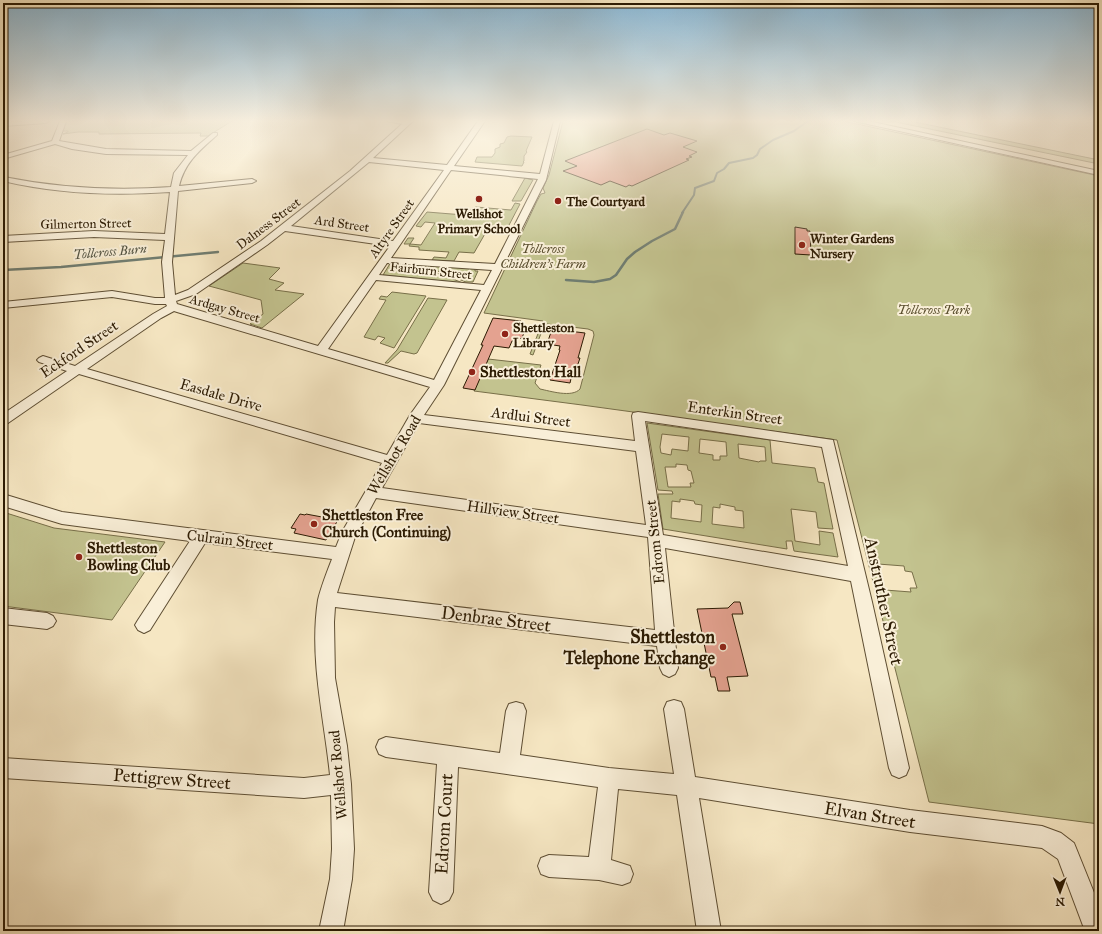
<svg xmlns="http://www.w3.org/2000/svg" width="1102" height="934" font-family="'IM FELL Great Primer',serif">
<rect width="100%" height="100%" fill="#f6e7c3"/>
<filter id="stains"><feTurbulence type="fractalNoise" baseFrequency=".005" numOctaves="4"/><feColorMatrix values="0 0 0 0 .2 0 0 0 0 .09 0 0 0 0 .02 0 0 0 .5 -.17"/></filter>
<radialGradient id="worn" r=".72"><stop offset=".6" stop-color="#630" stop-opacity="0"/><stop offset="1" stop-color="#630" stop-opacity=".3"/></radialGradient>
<path fill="#c3c38f" stroke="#786f49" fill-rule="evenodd" d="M 67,121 L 232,121 L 208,136 L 200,136 L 201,133 L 99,134 L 99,132 L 78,132 L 63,134 L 68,132 L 68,131 L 63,131 Z
M 563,121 L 843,121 L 1099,176 L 1099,824 L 929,802 L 837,440 L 582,405 L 474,391 L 488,359 L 541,365 L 535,383 L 540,389 C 550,391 572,398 580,389 L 594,335 L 593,331 L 588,329 L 547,324 L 543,328 L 533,355 L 530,354 L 543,321 L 484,313 L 537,201 L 541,194 L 545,193 L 543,188 L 549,175 ZM 878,564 L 904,566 L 905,571 L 912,572 L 917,588 L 910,588 L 911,592 L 885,590 L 881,581 L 882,579 L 879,571 Z
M 891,121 L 910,121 L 1099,160 L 1099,164 Z
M 511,136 L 532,137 L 526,151 L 527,152 L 524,156 L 524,161 L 523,162 L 524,162 L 522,166 L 475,162 L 477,157 L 492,157 L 495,153 L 495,149 L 500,147 L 500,144 L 504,143 L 507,137 Z
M 525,178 L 533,180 L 521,201 L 512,201 Z
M 515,203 L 520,204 L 508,227 L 490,225 L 474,253 L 459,252 L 454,261 L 432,260 L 434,257 L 446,258 L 449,252 L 419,250 L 419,247 L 409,246 L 410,244 L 404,244 L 408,238 L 414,238 L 410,244 L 421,245 L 435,223 L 425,222 L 421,227 L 416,226 L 427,212 L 464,215 L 467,215 L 471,209 L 476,207 L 511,210 Z
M 391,262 L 414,264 L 463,283 L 383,275 Z
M 243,263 L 280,268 L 269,279 L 284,283 L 275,290 L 304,294 L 262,328 L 250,324 L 263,314 L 261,300 L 209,286 Z
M 426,265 L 475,268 L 475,271 L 478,271 L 473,282 L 466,282 L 425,266 Z
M 392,292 L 426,296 L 394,348 L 380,343 L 385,338 L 378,336 L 375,340 L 364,337 L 386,300 L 379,299 L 381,296 L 387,297 Z
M 428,298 L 447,300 L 417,353 L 414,354 L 401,351 L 388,363 L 385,363 L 397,350 Z
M 647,423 L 770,440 L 772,463 L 815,468 L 818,482 L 824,483 L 833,529 L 818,528 L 816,512 L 791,509 L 795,541 L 820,545 L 819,531 L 833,533 L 838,557 L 794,551 L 792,541 L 786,541 L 787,549 L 663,529 L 658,494 L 673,494 L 672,491 L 658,490 ZM 662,434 L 689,437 L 688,451 L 672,449 L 671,455 L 661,453 L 660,447 ZM 700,439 L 726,442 L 727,456 L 720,456 L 720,460 L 713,460 L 713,455 L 699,453 ZM 738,444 L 765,447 L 766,461 L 760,461 L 759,462 L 739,458 ZM 676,464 L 687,465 L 688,470 L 691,471 L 694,483 L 690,483 L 691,487 L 668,487 L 665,467 L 676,467 ZM 680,499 L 694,501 L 695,504 L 702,505 L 701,522 L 671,518 L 672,501 L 680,502 ZM 720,504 L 735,507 L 735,510 L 743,511 L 744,528 L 712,524 L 713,507 L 720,508 Z
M 3,512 L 54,528 L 165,542 L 112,620 L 3,606 Z"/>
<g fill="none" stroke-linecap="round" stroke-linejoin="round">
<path stroke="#707d71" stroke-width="2" d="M 682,213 L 694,195 L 695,188 L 714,181 L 717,173 L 724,169 L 729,163 L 753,158 L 757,155 L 760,149 L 773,140 L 794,131 L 808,121"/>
<path stroke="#707d71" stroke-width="2.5" d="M 3,270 L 61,267 L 218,252
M 566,280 L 594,282 L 610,279 L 616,275 L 627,259 L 635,252 L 652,241 L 675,229 L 683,212"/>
</g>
<path fill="#e4a290" stroke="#2c1b03" d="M 647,129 L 664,135 L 670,133 L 697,141 L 683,147 L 697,152 L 689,156 L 692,157 L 686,159 L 689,160 L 632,186 L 629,185 L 626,187 L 610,181 L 601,185 L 563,171 L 577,166 L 565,161 Z
M 795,227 L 807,229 L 807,231 L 810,231 L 811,255 L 795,254 Z
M 493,318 L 521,321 L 519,325 L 525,330 L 522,338 L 512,341 L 509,348 L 494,346 L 475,390 L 463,388 L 483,345 L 481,345 Z
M 552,329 L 585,333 L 578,358 L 580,358 L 576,370 L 573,370 L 570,383 L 550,380 L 560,350 L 559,350 L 560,346 L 547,344 Z
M 300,514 L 305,515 L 306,514 L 338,520 L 326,540 L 294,533 L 296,529 L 291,528 Z
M 734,602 L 740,602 L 743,614 L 732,614 L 748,676 L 727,677 L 730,691 L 718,691 L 715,677 L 711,677 L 697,609 L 728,608 Z"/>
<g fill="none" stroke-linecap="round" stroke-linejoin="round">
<g stroke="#5e4e33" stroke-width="2">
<path id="minor" d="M 49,121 L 46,123 L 3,126 L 3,122 Z
M 60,121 L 66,121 L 59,141 L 106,149 L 191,151 L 213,133 L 217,133 L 217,135 C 199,151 185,162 179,186 L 252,179 L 256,181 L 252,183 L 178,191 L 172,262 L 175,295 L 188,290 L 261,241 L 350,171 L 402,124 L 387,121 L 413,121 L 373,158 L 447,165 L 478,121 L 485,121 L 454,166 L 540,174 L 554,121 L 560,121 L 546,180 L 444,385 L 424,415 L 635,441 L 632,416 L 633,413 L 638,412 L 833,440 L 872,602 L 909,768 L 906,775 L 899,778 L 892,775 L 889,768 L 851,581 L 665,548 L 678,668 L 675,674 L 669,677 L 663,674 L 660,668 L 657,646 L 335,607 L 334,622 L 335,678 L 347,746 L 351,784 L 354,849 L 352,879 L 343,931 L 319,931 L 330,879 L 332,849 L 331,795 L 304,798 L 3,778 L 3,758 L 304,778 L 330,775 C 324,717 309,658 318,600 C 321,587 327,572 332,559 L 205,543 L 150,630 L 144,633 L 138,630 L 135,625 L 138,620 L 190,541 L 62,524 L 3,506 L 3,494 L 62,512 L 336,547 L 342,532 L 382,463 L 79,374 L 8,423 L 3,424 L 3,414 L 67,371 L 39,362 L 37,360 L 39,358 L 43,356 L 75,366 L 153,314 L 167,306 L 166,304 L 155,304 L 112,297 L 3,308 L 3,302 L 112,291 L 155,298 L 165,298 L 162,262 L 165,240 L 94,237 L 3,242 L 3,236 L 94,231 L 165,234 L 170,192 C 113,196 58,194 3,181 L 4,177 C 59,188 114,191 171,187 L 174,173 L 188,155 L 106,154 L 72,149 L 55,144 L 3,159 L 3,155 L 52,141 ZM 369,162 L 444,170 L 393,241 L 291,226 ZM 451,170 L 538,179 L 495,264 L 391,258 ZM 285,231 L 390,246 L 318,346 L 177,304 L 176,301 L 196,294 L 267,245 ZM 387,263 L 492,270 L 484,285 L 379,275 ZM 376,280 L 481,290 L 434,380 L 328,349 ZM 174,311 L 177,312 L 430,387 L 410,415 L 387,455 L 87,369 L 161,318 ZM 645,421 L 822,447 L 848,566 L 663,535 ZM 419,423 L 636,451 L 646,525 L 382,488 ZM 376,498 L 648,537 L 655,630 L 337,593 L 355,537 Z
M 854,121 L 868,121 L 1099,171 L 1099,175 Z
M 3,608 L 47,613 L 53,616 L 56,621 L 53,626 L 47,629 L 3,624 Z
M 674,700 L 681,702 L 684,709 L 695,777 L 910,810 L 1042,826 L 1061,833 L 1074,843 L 1099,905 L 1099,931 L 1085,931 L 1058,859 L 1042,848 L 910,832 L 699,798 L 721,931 L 697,931 L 677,795 L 618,789 L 611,860 L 630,866 L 633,874 L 630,882 L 622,885 L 599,880 L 549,877 L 541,874 L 538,866 L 541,858 L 549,855 L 589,857 L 598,787 L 458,767 L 453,892 L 449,900 L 441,904 L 433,900 L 429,892 L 437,764 L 386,757 L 379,754 L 376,747 L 379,740 L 386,737 L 500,753 L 506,711 L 509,704 L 516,702 L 523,704 L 526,711 L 520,755 L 609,768 L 674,774 L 664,709 L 667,702 Z"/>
</g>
<use href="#minor" fill="#f9efd8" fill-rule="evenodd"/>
</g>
<linearGradient id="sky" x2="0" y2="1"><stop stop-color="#8ab8d6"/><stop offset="0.48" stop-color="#fbf4e4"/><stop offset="1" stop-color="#fbf4e4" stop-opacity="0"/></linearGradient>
<rect width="1102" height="252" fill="url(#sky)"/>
<g fill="#8f2418" stroke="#f9efd8" stroke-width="1.5">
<circle cx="479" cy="199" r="4"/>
<circle cx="558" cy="201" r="4"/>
<circle cx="802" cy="245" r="4"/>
<circle cx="505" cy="334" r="4"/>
<circle cx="472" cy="372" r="4"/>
<circle cx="314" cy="524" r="4"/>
<circle cx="79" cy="557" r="4"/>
<circle cx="723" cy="647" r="4"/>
</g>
<g text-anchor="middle" stroke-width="4" stroke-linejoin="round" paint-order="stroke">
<g font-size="13" font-weight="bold" fill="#2c1b03" stroke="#f9efd8" text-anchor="start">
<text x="566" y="206">The Courtyard</text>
<text x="479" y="218" text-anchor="middle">Wellshot<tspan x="479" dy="15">Primary School</tspan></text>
<text x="810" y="243">Winter Gardens<tspan x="810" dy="15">Nursery</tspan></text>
<text x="513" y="332">Shettleston<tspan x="513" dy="15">Library</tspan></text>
</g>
<g font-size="13" fill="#2c1b03" stroke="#f9efd8">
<text transform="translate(86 223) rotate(-1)" y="5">Gilmerton Street</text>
<text transform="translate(268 223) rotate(-37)" y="5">Dalness Street</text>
<text transform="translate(342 223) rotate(8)" y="5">Ard Street</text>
<text transform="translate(391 228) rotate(-55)" y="5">Altyre Street</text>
<text transform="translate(431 270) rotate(6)" y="5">Fairburn Street</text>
<text transform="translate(225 308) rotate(16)" y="5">Ardgay Street</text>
</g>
<g font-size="13" font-style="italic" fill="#594d2d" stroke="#f9efd8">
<text x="543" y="253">Tollcross<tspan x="543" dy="15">Children's Farm</tspan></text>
<text x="934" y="314">Tollcross Park</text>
</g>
<g font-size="13" font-style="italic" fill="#545443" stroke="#f9efd8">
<text transform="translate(110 251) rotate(-5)" y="5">Tollcross Burn</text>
</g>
<g font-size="15" fill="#2c1b03" stroke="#f9efd8">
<text transform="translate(79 349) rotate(-34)" y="5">Eckford Street</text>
<text transform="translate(221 395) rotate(16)" y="5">Easdale Drive</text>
<text transform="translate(735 413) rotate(8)" y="5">Enterkin Street</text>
<text transform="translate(531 417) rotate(7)" y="5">Ardlui Street</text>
<text transform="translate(394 455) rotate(-59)" y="5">Wellshot Road</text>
<text transform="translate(513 512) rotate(8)" y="5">Hillview Street</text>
<text transform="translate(230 540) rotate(7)" y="5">Culrain Street</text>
<text transform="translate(655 542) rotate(-96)" y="5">Edrom Street</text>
<text transform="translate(338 775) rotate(-95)" y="5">Wellshot Road</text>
</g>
<g font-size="15" font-weight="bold" fill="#2c1b03" stroke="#f9efd8" text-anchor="start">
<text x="480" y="377">Shettleston Hall</text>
<text x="322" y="520">Shettleston Free<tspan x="322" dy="17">Church (Continuing)</tspan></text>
<text x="87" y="553">Shettleston<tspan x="87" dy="17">Bowling Club</tspan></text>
</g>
<g font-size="18" fill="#2c1b03" stroke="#f9efd8">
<text transform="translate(884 601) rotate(78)" y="6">Anstruther Street</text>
<text transform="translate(496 619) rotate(7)" y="6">Denbrae Street</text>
<text transform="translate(172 779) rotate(4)" y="6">Pettigrew Street</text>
<text transform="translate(870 815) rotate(9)" y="6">Elvan Street</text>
<text transform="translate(444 824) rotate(-87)" y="6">Edrom Court</text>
</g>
<g font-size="18" font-weight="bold" fill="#2c1b03" stroke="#f9efd8" text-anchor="end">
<text x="715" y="643">Shettleston<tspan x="715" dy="21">Telephone Exchange</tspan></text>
</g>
</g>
<rect width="1102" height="934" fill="none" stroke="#f6e7c3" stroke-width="16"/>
<rect x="4" y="4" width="1094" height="926" fill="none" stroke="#2c1b03" stroke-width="2"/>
<rect x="8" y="8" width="1086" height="918" fill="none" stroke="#2c1b03"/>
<g transform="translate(1060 892) rotate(179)" stroke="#f9efd8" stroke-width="3" paint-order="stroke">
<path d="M0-3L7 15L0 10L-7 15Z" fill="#2c1b03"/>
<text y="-6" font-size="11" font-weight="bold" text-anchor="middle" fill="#2c1b03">N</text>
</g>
<rect width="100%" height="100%" filter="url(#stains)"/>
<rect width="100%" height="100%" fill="url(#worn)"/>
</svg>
